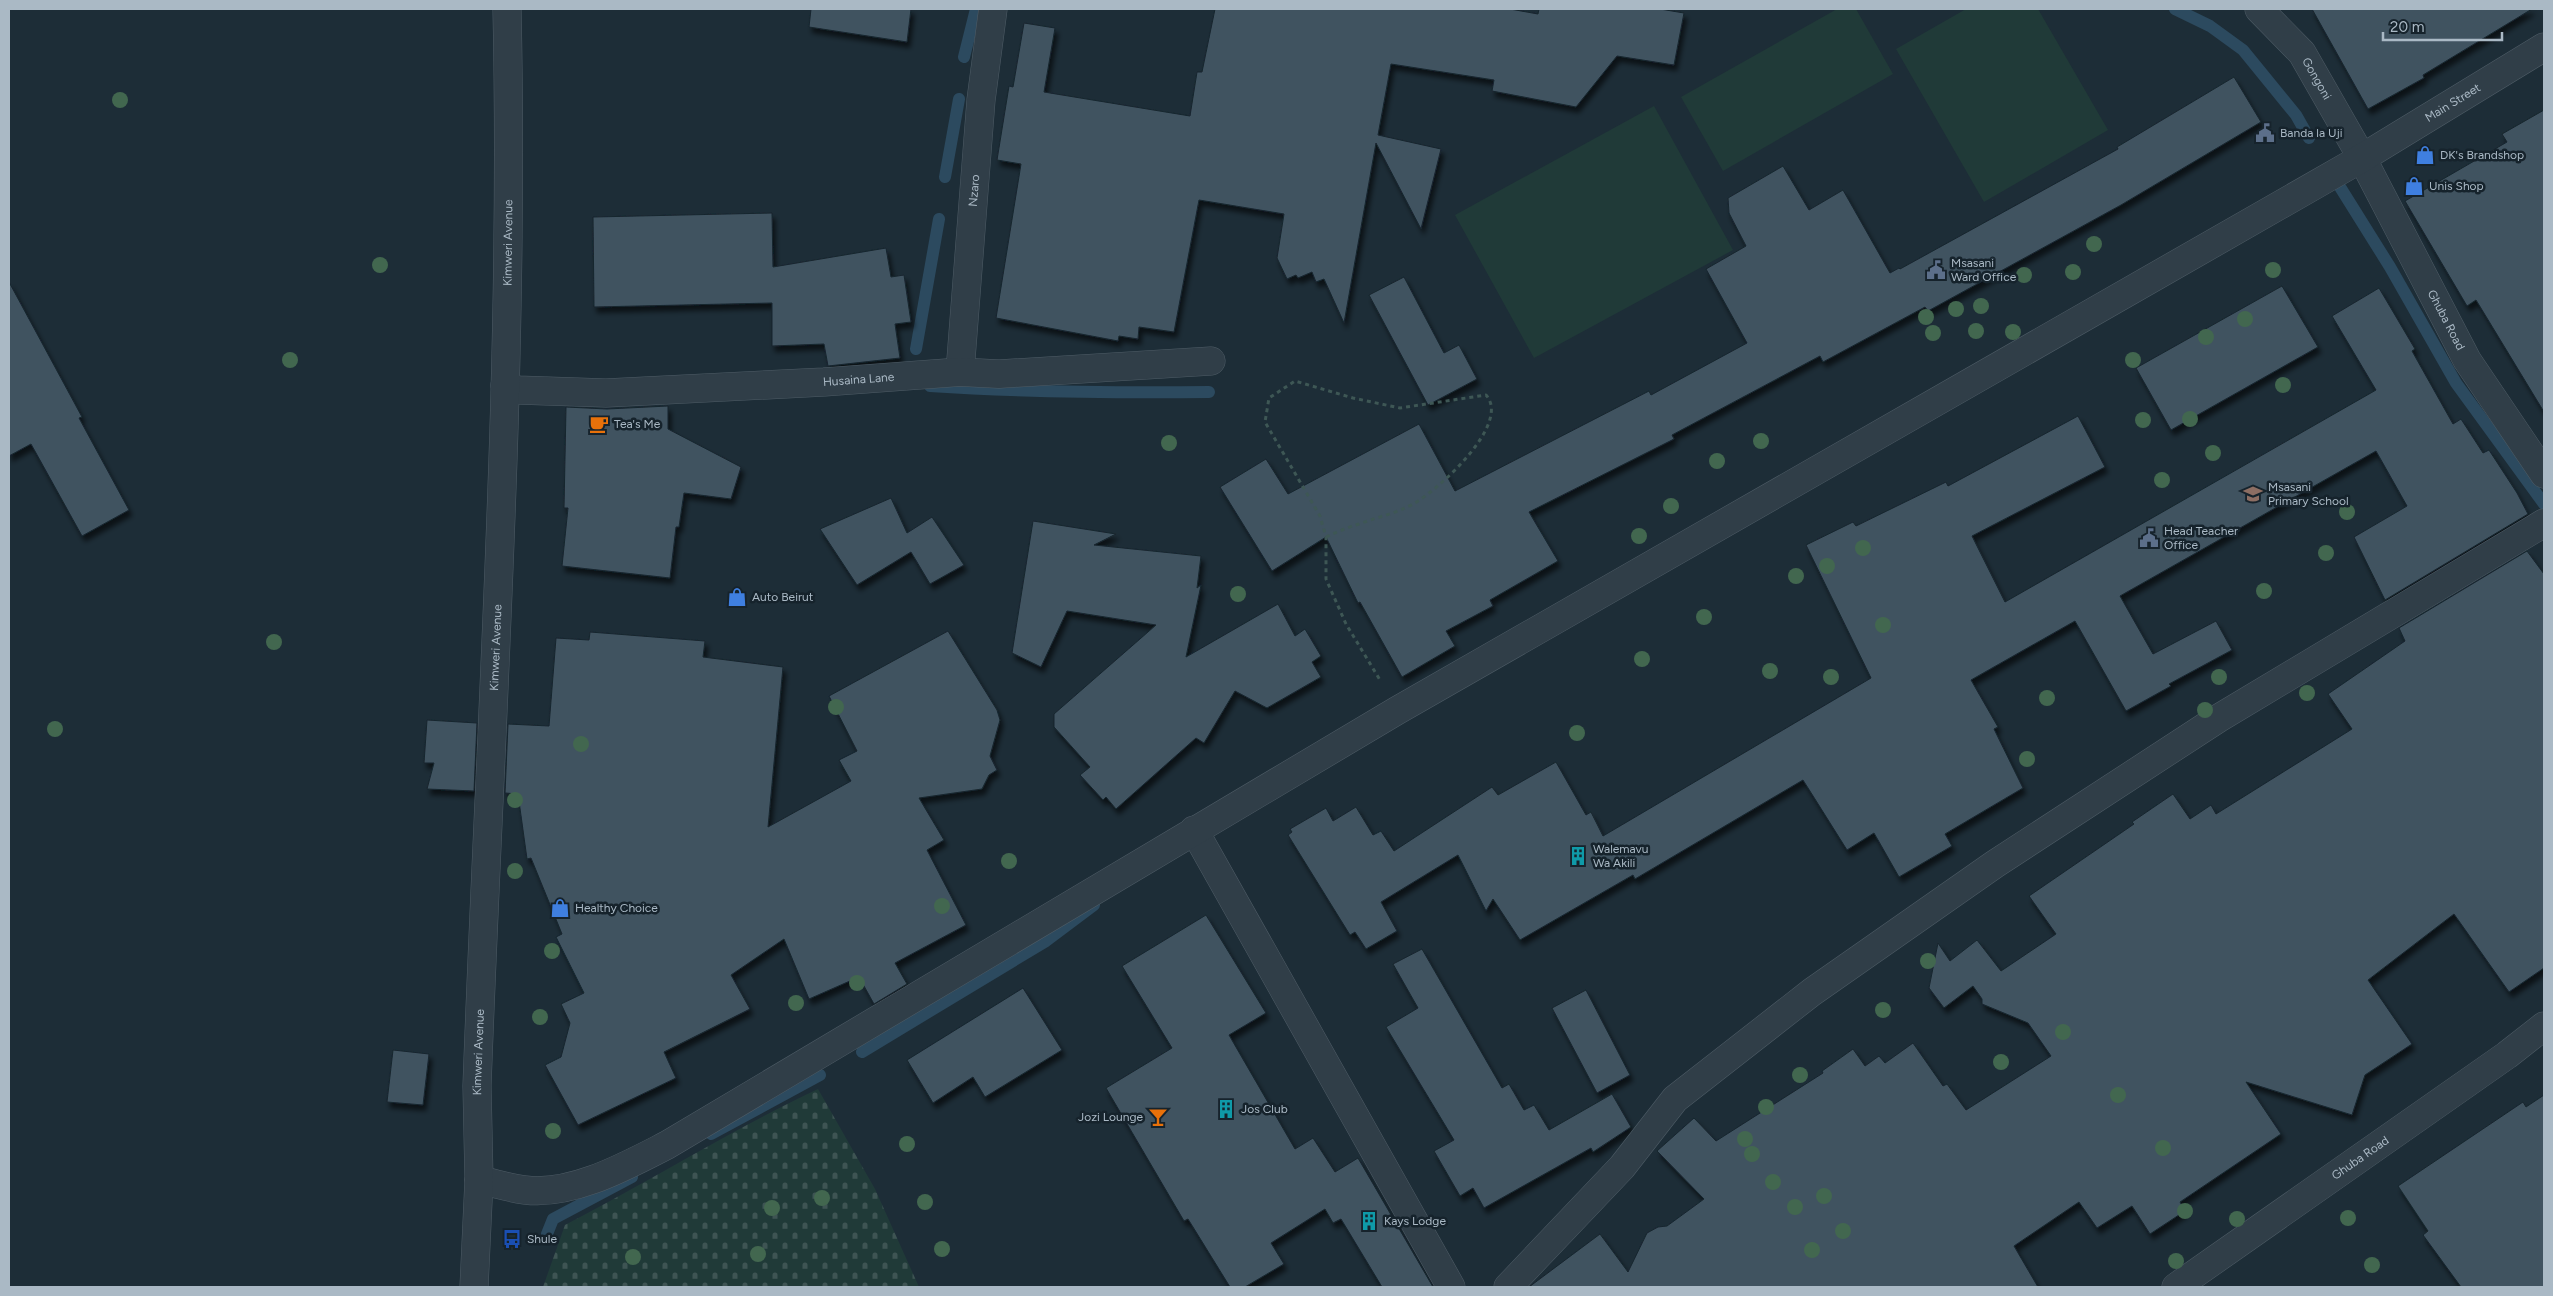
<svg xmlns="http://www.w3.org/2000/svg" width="2553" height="1296" font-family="Figtree,sans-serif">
<defs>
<pattern id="cemetery-stones" width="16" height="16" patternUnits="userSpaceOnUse" patternTransform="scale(1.25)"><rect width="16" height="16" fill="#203a38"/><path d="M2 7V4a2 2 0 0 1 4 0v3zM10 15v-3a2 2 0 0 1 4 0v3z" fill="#3e5453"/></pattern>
<filter id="shadow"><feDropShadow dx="3" dy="5.5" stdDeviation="2.5" flood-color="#0009"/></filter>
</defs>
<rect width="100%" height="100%" fill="#1d2d37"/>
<path fill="#203a38" d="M 1837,9 L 1856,9 L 1893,74 L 1723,171 L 1681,97 Z
M 1966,9 L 2038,9 L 2108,130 L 1984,202 L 1896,49 Z
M 1654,106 L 1733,250 L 1534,358 L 1455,215 Z"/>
<path fill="url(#cemetery-stones)" d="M 818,1089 L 875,1189 L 919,1287 L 543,1287 L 565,1225 C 650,1181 731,1130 818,1089 Z"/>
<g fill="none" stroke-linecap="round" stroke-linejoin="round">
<path stroke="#2c4a5f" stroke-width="12" d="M 2175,9 L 2210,26 L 2243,50 L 2296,115 L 2309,138
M 964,57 L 976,9
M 945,177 L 959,99
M 2335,179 L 2390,267 L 2456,383 L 2544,504
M 916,349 L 939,219
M 930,386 C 1023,392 1116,393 1209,392
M 862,1052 L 1046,941 L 1094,905
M 711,1134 L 820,1075
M 547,1234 L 553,1219 L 632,1177"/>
</g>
<path fill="#3f5360" stroke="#18252e" filter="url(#shadow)" d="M 811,9 L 911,9 L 907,42 L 809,27 Z
M 1215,9 L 1510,9 L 1538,14 L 1539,9 L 1660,9 L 1684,13 L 1674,65 L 1617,56 L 1576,107 L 1492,91 L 1494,80 L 1391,64 L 1378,135 L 1441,149 L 1421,229 L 1376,143 L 1344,323 L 1324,279 L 1316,282 L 1312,272 L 1298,278 L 1296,275 L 1287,279 L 1277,258 L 1284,214 L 1199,200 L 1174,332 L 1139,327 L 1138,339 L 1119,336 L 1118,341 L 996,318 L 1021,164 L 997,160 L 1009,86 L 1013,87 L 1024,23 L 1055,28 L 1044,92 L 1190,116 L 1197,72 L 1202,72 Z
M 2312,9 L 2532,9 L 2423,75 L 2424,78 L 2368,109 Z
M 2234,77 L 2261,122 L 2121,205 L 1928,311 L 1925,307 L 1823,362 L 1820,356 L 1672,435 L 1674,439 L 1529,512 L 1558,561 L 1490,600 L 1493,606 L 1446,631 L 1455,646 L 1402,677 L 1360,602 L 1358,603 L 1326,537 L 1272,571 L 1220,487 L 1266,459 L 1288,494 L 1419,424 L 1455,491 L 1649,391 L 1651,395 L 1747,343 L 1706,269 L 1746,246 L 1729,213 L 1728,198 L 1783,166 L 1809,210 L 1843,190 L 1890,273 L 1899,268 L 1900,269 L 2118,149 L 2117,147 Z
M 2544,110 L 2544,412 L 2476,300 L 2467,306 L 2405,201 L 2507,142 L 2502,134 Z
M 772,213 L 773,267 L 886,248 L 891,277 L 904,275 L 911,322 L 895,324 L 900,358 L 828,366 L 824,344 L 772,346 L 772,303 L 594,307 L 593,217 Z
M 1404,277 L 1444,353 L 1459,345 L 1477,379 L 1428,405 L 1369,295 Z
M 9,282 L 82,417 L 79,418 L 129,510 L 82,536 L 31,444 L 9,456 Z
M 2282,286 L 2318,347 L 2171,430 L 2136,368 Z
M 2379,288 L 2415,349 L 2412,351 L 2453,424 L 2461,419 L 2483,453 L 2489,450 L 2517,493 L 2528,514 L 2385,600 L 2354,537 L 2407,506 L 2376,451 L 2120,596 L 2153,654 L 2216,621 L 2232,650 L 2169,684 L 2171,686 L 2126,711 L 2075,621 L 1971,680 L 1998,727 L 1994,729 L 2023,788 L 1945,834 L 1952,846 L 1899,877 L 1874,833 L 1847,850 L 1803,780 L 1635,879 L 1633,875 L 1520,940 L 1493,899 L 1486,911 L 1458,855 L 1381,902 L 1397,931 L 1366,949 L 1355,932 L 1350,935 L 1288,835 L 1292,832 L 1290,829 L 1326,808 L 1333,821 L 1356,807 L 1373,835 L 1381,831 L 1394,851 L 1492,787 L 1498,795 L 1556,762 L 1586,815 L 1591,812 L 1603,836 L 1871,678 L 1806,545 L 1853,522 L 1856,526 L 1946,482 L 1948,486 L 2078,416 L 2105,467 L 1972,536 L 2005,602 L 2376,390 L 2332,316 Z
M 668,406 L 668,429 L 741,467 L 731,499 L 684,493 L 679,527 L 676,527 L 670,578 L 562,566 L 568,508 L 564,508 L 566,407 L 607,409 Z
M 891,498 L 907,533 L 932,517 L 964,565 L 930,584 L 911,552 L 857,585 L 820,529 Z
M 1033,521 L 1116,534 L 1094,545 L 1201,556 L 1197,588 L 1201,585 L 1186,657 L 1278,604 L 1295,636 L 1305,629 L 1321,656 L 1312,662 L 1321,677 L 1267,708 L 1235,691 L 1204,743 L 1196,738 L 1116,809 L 1106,797 L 1103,800 L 1080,775 L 1090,767 L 1054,727 L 1054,714 L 1156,625 L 1067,611 L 1041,667 L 1012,653 Z
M 2527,551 L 2544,574 L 2544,968 L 2509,992 L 2454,914 L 2368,980 L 2412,1044 L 2365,1075 L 2352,1115 L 2246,1082 L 2281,1134 L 2180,1202 L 2185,1211 L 2150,1234 L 2132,1206 L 2097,1228 L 2079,1202 L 2014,1246 L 2038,1287 L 1529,1287 L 1600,1234 L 1628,1272 L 1647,1233 L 1658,1227 L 1667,1226 L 1704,1199 L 1657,1151 L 1694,1118 L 1716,1141 L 1823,1073 L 1822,1071 L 1853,1049 L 1865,1066 L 1879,1056 L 1885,1063 L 1913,1043 L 1943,1086 L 1947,1084 L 1966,1110 L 2051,1056 L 2028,1023 L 1982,1004 L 1982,999 L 1973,986 L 1944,1008 L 1929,988 L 1938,943 L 1950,961 L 1977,940 L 2001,971 L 2056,934 L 2029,896 L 2134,824 L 2132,822 L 2173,794 L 2190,819 L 2211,805 L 2216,814 L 2352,729 L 2328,694 L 2405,641 L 2399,628 Z
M 948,631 L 997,710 L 1000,720 L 990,756 L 997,770 L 989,775 L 982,789 L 919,798 L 944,840 L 927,850 L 966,925 L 895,963 L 907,984 L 874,1004 L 859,977 L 809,999 L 784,939 L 731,975 L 750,1009 L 664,1052 L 676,1078 L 578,1125 L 545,1065 L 561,1057 L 570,1023 L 561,1004 L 584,993 L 556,937 L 562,934 L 531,858 L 527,859 L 518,794 L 505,793 L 508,724 L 549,726 L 556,638 L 589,640 L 590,632 L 705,641 L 703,657 L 783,667 L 768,827 L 851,781 L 839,760 L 857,751 L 829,696 Z
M 427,720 L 477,723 L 474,791 L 427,789 L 434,763 L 424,763 Z
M 1206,915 L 1266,1013 L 1229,1035 L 1295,1149 L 1313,1138 L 1335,1172 L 1358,1158 L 1433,1287 L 1382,1287 L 1341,1219 L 1333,1223 L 1325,1209 L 1271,1243 L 1284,1264 L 1245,1287 L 1230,1287 L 1188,1219 L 1184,1221 L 1106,1088 L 1172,1048 L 1122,966 Z
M 1422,949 L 1502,1088 L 1509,1084 L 1524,1110 L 1534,1105 L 1549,1130 L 1612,1094 L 1631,1127 L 1593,1152 L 1591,1148 L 1484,1208 L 1473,1188 L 1460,1196 L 1434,1151 L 1454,1140 L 1386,1027 L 1418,1008 L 1393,964 Z
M 1023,988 L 1062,1050 L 985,1097 L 973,1077 L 933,1103 L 907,1060 Z
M 1586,990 L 1630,1075 L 1597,1093 L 1552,1008 Z
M 393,1050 L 429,1054 L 423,1105 L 387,1102 Z
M 2544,1095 L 2544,1287 L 2461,1287 L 2423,1235 L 2428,1231 L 2398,1186 L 2523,1102 L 2526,1107 Z"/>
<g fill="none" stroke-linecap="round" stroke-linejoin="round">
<g stroke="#4e5c66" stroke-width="29">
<g id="minor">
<path id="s1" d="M 2259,9 L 2302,53 L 2362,158 L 2467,360 L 2544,474"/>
<path id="s2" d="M 960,372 L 981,100 L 993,9"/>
<path id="s3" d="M 505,385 L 517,390 L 606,393 L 824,382 L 960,372 L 999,374 L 1211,361"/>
<path d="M 1194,830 L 1451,1287"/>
<path id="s4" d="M 479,1180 C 494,1183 509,1188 525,1190 C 572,1196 626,1166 667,1145 L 1398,710 L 2362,158 L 2544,47"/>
<path id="s5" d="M 474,1287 L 479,1180 L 477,1086 C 490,727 515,368 507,9"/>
<path d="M 1508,1287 L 1622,1167 L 1675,1099 L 1812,992 L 1995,864 L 2219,718 L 2544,523"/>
<path id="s6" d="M 2176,1287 L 2507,1055 L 2544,1026"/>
</g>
</g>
<path stroke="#3e5755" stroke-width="3" stroke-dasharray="4 4" stroke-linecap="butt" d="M 1326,537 C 1337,532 1348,527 1359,524 C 1377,517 1395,514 1413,504 C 1437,491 1512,424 1486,395 L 1400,408 L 1353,398 L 1295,381 L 1269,398 L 1265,422 L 1320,516 L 1326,537 L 1326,579 L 1346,624 L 1380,680"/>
<use href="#minor" stroke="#303e48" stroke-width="28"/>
</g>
<g fill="#42674f">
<circle cx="120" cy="100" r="8"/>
<circle cx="2094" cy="244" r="8"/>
<circle cx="380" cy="265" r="8"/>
<circle cx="2273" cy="270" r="8"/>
<circle cx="2073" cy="272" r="8"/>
<circle cx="2024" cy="275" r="8"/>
<circle cx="1981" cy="306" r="8"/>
<circle cx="1956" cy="309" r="8"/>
<circle cx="1926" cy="317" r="8"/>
<circle cx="2245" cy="319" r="8"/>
<circle cx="1976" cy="331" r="8"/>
<circle cx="2013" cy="332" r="8"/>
<circle cx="1933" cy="333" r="8"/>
<circle cx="2206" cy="337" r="8"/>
<circle cx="290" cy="360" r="8"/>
<circle cx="2133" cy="360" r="8"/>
<circle cx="2283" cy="385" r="8"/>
<circle cx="2190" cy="419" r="8"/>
<circle cx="2143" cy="420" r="8"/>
<circle cx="1761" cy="441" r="8"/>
<circle cx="1169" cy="443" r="8"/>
<circle cx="2213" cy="453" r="8"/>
<circle cx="1717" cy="461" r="8"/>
<circle cx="2162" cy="480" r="8"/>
<circle cx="1671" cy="506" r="8"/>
<circle cx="2347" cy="512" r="8"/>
<circle cx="1639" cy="536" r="8"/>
<circle cx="1863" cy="548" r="8"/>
<circle cx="2326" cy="553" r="8"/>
<circle cx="1827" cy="566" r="8"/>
<circle cx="1796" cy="576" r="8"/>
<circle cx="2264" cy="591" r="8"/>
<circle cx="1238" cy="594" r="8"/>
<circle cx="1704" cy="617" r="8"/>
<circle cx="1883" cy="625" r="8"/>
<circle cx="274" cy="642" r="8"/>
<circle cx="1642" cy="659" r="8"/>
<circle cx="1770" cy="671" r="8"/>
<circle cx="1831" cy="677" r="8"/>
<circle cx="2219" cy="677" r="8"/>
<circle cx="2307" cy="693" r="8"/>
<circle cx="2047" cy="698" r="8"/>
<circle cx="836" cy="707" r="8"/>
<circle cx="2205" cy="710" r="8"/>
<circle cx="55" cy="729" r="8"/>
<circle cx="1577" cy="733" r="8"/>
<circle cx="581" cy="744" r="8"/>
<circle cx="2027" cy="759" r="8"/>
<circle cx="515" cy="800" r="8"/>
<circle cx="1009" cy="861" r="8"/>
<circle cx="515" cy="871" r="8"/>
<circle cx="942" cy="906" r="8"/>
<circle cx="552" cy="951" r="8"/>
<circle cx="1928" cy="961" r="8"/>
<circle cx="857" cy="983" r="8"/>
<circle cx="796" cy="1003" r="8"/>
<circle cx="1883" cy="1010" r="8"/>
<circle cx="540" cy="1017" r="8"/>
<circle cx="2063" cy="1032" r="8"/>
<circle cx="2001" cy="1062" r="8"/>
<circle cx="1800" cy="1075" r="8"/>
<circle cx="2118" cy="1095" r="8"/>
<circle cx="1766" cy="1107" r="8"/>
<circle cx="553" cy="1131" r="8"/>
<circle cx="1745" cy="1139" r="8"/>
<circle cx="907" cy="1144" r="8"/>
<circle cx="2163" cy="1148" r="8"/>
<circle cx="1752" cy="1154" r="8"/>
<circle cx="1773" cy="1182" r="8"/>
<circle cx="1824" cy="1196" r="8"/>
<circle cx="822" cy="1198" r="8"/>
<circle cx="925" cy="1202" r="8"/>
<circle cx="1795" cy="1207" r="8"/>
<circle cx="772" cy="1208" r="8"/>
<circle cx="2185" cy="1211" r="8"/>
<circle cx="2348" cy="1218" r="8"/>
<circle cx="2237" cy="1219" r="8"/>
<circle cx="1843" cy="1231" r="8"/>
<circle cx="942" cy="1249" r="8"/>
<circle cx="1812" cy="1250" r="8"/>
<circle cx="758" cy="1254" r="8"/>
<circle cx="633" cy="1257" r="8"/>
<circle cx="2176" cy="1261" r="8"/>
<circle cx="2372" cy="1265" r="8"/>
</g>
<defs>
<g id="civic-bare" transform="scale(1.5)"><path d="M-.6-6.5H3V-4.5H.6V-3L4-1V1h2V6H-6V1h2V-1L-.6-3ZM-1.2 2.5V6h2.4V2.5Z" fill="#5c6f8a" stroke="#16232c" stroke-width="2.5" paint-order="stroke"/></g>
<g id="shop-bare" transform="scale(1.5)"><path d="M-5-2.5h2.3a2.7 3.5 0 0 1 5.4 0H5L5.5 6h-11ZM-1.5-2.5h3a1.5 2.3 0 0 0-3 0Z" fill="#3f7fe0" stroke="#16232c" stroke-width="2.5" paint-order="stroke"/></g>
<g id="cafe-bare" transform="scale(1.5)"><path d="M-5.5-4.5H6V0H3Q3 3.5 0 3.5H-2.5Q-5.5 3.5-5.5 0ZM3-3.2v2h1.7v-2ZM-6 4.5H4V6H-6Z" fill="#e8710a" stroke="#16232c" stroke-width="2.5" paint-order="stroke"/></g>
<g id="school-bare" transform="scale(1.5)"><path d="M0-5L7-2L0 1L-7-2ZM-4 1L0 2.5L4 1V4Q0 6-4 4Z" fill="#8d6e63" stroke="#16232c" stroke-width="2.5" paint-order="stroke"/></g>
<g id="building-bare" transform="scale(1.5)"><path d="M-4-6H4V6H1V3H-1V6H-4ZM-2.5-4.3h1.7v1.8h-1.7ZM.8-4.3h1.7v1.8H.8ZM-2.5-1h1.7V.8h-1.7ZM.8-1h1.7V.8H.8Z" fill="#0f9aa8" stroke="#16232c" stroke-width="2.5" paint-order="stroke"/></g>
<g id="bar-bare" transform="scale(1.5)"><path d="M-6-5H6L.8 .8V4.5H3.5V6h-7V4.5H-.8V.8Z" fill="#e8710a" stroke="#16232c" stroke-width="2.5" paint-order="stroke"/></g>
<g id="bus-bare" transform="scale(1.5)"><path d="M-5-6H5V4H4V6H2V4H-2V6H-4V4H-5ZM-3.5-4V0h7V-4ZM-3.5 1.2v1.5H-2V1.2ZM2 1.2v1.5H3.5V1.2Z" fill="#1a4fb4" stroke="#16232c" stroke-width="2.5" paint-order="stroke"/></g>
</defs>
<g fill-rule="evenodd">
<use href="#civic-bare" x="2265" y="133"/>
<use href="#shop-bare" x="2425" y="155"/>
<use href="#shop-bare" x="2414" y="186"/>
<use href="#civic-bare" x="1936" y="270"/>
<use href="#cafe-bare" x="599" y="424"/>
<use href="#school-bare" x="2253" y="494"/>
<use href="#civic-bare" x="2149" y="538"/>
<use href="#shop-bare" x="737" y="597"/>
<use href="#building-bare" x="1578" y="856"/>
<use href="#shop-bare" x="560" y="908"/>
<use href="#building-bare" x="1226" y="1109"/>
<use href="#bar-bare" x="1158" y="1117"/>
<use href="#building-bare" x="1369" y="1221"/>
<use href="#bus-bare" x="512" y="1239"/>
</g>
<g text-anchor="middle" stroke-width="5" stroke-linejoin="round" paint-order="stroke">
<g font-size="12" fill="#aab9c5" stroke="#16232c">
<text dy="4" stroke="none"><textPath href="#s1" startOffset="91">Gongoni</textPath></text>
<text dy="4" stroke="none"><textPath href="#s4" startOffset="2266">Main Street</textPath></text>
<text dy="4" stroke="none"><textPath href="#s2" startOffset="182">Nzaro</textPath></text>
<text dy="4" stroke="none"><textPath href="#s5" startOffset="1045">Kimweri Avenue</textPath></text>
<text dy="4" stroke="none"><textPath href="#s1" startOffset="365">Ghuba Road</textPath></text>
<text dy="4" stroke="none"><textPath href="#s3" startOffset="355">Husaina Lane</textPath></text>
<text dy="4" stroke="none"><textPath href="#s5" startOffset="640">Kimweri Avenue</textPath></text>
<text dy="4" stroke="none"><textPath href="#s5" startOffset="235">Kimweri Avenue</textPath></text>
<text dy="4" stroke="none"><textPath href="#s6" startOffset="225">Ghuba Road</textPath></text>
</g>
<g font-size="12" fill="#aab9c5" stroke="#16232c" text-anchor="start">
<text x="2280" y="137">Banda la Uji</text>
<text x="2440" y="159">DK's Brandshop</text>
<text x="2429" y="190">Unis Shop</text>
<text x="1951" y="267">Msasani<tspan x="1951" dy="14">Ward Office</tspan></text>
<text x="614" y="428">Tea's Me</text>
<text x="2268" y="491">Msasani<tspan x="2268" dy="14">Primary School</tspan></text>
<text x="2164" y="535">Head Teacher<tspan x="2164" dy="14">Office</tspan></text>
<text x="752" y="601">Auto Beirut</text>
<text x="1593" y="853">Walemavu<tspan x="1593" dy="14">Wa Akili</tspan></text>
<text x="575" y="912">Healthy Choice</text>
<text x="1241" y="1113">Jos Club</text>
<text x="1143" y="1121" text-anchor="end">Jozi Lounge</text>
<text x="1384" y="1225">Kays Lodge</text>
<text x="527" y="1243">Shule</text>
</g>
</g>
<rect width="2553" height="1296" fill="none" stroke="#aab9c5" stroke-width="20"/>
<path d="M2383 32v8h119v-8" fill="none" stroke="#aab9c5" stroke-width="2.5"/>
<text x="2390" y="32" font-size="15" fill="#aab9c5" stroke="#16232c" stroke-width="4" paint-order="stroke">20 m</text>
</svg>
